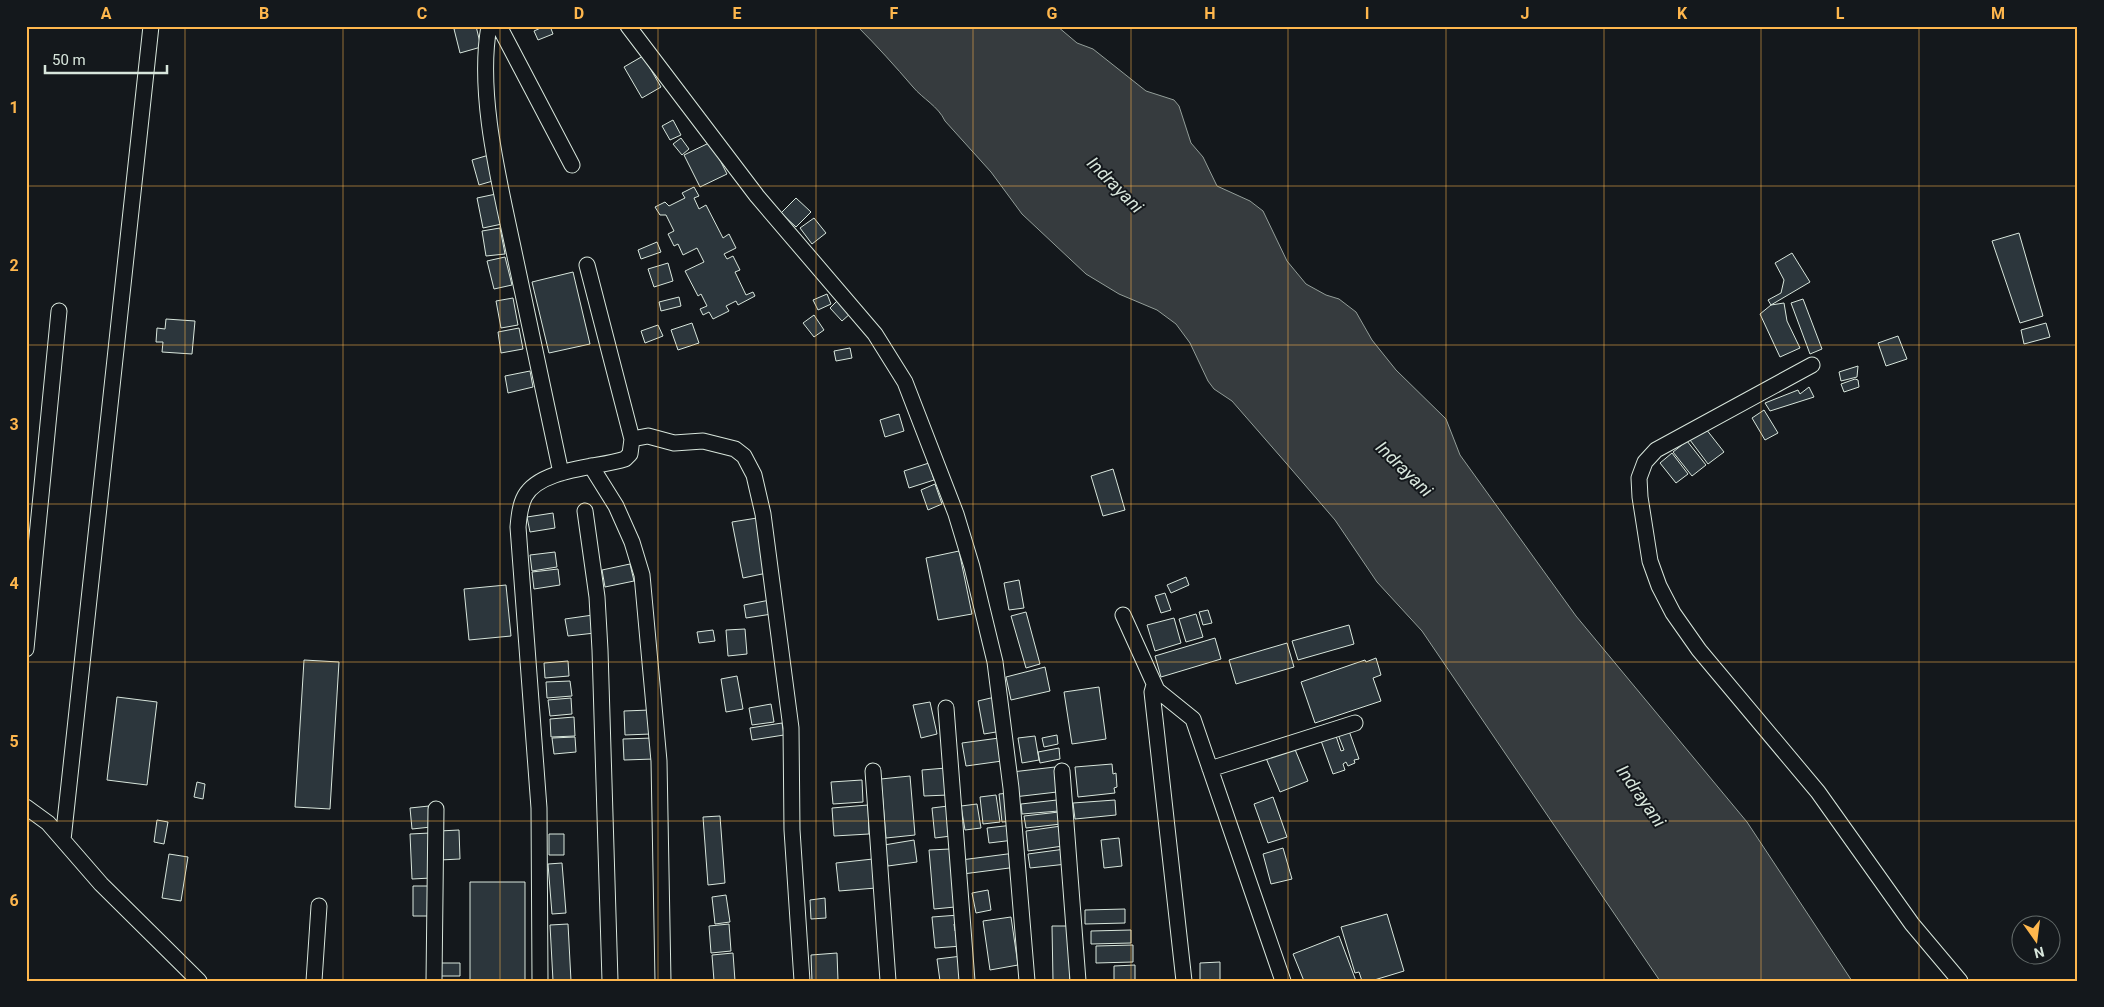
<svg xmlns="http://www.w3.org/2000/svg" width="2104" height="1007" font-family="Roboto,sans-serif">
<rect width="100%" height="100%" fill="#14181c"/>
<path fill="#363b3e" stroke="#939e99" d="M 857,26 L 1057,26 L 1077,43 L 1093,49 L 1146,91 L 1174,100 L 1179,106 L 1191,143 L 1203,157 L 1217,186 L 1250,201 L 1263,211 L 1287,261 L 1306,284 L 1326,295 L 1339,299 L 1356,312 L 1372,340 L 1396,370 L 1446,419 L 1460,455 L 1576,616 L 1747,822 L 1852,981 L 1660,981 L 1422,631 L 1377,582 L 1335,520 L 1286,463 L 1232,401 L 1214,389 L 1208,381 L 1190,343 L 1176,324 L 1157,310 L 1119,294 L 1086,274 L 1022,214 L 991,172 L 945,121 C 938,106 923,99 913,87 C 895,66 877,46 857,26 Z"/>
<path fill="#2c363c" stroke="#d8e6dc" d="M 464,26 L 476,26 L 481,47 L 460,53 L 454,29 Z
M 545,26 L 550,26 L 553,34 L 538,40 L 534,31 Z
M 643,56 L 661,87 L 642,98 L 624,67 Z
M 673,120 L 681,135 L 670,140 L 662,126 Z
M 681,138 L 689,149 L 682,155 L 673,144 Z
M 711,142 L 727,174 L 700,187 L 684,155 Z
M 489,155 L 496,180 L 479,185 L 472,160 Z
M 694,187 L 699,196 L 694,198 L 699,209 L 706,205 L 723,238 L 729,234 L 736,248 L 724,254 L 727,259 L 733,256 L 740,270 L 735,272 L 746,295 L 753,292 L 755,296 L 738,305 L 736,301 L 726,306 L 729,311 L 713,319 L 709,312 L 703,315 L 700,309 L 707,306 L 701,294 L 698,296 L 685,271 L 704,262 L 697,248 L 683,255 L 678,244 L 674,246 L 668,234 L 674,231 L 666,215 L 660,215 L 655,207 L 665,202 L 669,206 L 685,198 L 682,193 Z
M 496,194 L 502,224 L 483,228 L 477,198 Z
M 796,198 L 811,212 L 796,227 L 781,213 Z
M 814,218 L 826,233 L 812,244 L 800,228 Z
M 500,228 L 505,254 L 486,256 L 482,231 Z
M 2019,233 L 2043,316 L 2020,323 L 1992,241 Z
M 657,242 L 661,252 L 641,259 L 638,250 Z
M 1792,253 L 1810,282 L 1771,305 L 1768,300 L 1781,293 L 1784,280 L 1775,263 Z
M 505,257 L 512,285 L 494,289 L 487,261 Z
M 668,263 L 673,281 L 654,287 L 648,269 Z
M 573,272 L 590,344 L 549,353 L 532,282 Z
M 827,294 L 831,304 L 818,310 L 813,300 Z
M 679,297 L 681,306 L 661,311 L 659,302 Z
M 513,298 L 518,325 L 501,328 L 496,301 Z
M 839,299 L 851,313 L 842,321 L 830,308 Z
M 1803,299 L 1822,349 L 1810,354 L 1791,303 Z
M 1784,303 L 1787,321 L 1800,348 L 1780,357 L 1760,314 L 1771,305 Z
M 814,315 L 824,330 L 814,337 L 803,323 Z
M 166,319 L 195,321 L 192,354 L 162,352 L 163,342 L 156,342 L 157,328 L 165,329 Z
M 692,323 L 699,343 L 678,350 L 671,330 Z
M 2046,323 L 2050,337 L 2024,344 L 2021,330 Z
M 658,325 L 663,336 L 645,343 L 641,331 Z
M 519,328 L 523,349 L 501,353 L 498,332 Z
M 1898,336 L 1907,359 L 1886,366 L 1878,343 Z
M 850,348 L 852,358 L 836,361 L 834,351 Z
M 1858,366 L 1857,377 L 1841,381 L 1839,372 Z
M 530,371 L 533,387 L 508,393 L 505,376 Z
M 1855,379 L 1858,380 L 1859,387 L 1844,392 L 1841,384 Z
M 1809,387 L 1814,397 L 1770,411 L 1765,403 L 1798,390 L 1800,394 Z
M 1764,410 L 1778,433 L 1765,440 L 1752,418 Z
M 899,414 L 904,431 L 885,437 L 880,420 Z
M 1706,429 L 1724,452 L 1708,464 L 1690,440 Z
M 1687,441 L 1706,465 L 1692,476 L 1673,452 Z
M 1672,453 L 1688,474 L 1676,483 L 1660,463 Z
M 929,463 L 934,480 L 909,488 L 904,471 Z
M 1113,469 L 1125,510 L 1103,516 L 1091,476 Z
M 935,484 L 942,504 L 928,510 L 921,490 Z
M 553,513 L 555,528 L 530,532 L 527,517 Z
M 757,518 L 767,573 L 743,578 L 732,522 Z
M 959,551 L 972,614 L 938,620 L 926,558 Z
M 555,552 L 557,567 L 532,571 L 530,555 Z
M 630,564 L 634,581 L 605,587 L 602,570 Z
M 558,569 L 560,585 L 534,589 L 532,572 Z
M 1186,577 L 1189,585 L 1171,593 L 1167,585 Z
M 1019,580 L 1024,608 L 1009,610 L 1004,583 Z
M 506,585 L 511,636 L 469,640 L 464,589 Z
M 1165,593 L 1171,610 L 1161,613 L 1155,596 Z
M 770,600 L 772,614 L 746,618 L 744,605 Z
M 1208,610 L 1212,623 L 1203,625 L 1199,612 Z
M 1026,612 L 1040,664 L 1026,668 L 1011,616 Z
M 1196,614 L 1203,637 L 1186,642 L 1179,619 Z
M 593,615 L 595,633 L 568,636 L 565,619 Z
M 1174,618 L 1181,643 L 1155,651 L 1147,625 Z
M 1349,625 L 1354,644 L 1298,660 L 1292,641 Z
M 745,629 L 747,654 L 728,656 L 726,630 Z
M 713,630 L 715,641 L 699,643 L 697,632 Z
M 1215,638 L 1221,659 L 1161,677 L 1155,656 Z
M 1287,643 L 1294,667 L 1236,684 L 1229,660 Z
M 1376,658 L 1381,675 L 1373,678 L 1381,701 L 1315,723 L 1301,682 L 1365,660 L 1366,662 Z
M 304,660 L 339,662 L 330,809 L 295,807 Z
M 568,661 L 569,676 L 545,678 L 544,663 Z
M 1045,667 L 1050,691 L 1011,700 L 1006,677 Z
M 737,676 L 743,709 L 726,712 L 721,679 Z
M 570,681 L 572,696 L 547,698 L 546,682 Z
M 1099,687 L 1106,739 L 1072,744 L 1064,692 Z
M 117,697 L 157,702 L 147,785 L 107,780 Z
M 995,697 L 1002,731 L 984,734 L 978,701 Z
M 571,698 L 572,714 L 550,716 L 548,700 Z
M 930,702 L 937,734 L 921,738 L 913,705 Z
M 771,704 L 774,722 L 752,725 L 749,708 Z
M 650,710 L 651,734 L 625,735 L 624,711 Z
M 574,717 L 575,736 L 551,737 L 550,719 Z
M 782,723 L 784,735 L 752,740 L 750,728 Z
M 1348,728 L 1359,759 L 1354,760 L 1355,763 L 1348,766 L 1346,762 L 1343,764 L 1345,770 L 1333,774 L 1320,738 L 1335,733 L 1341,751 L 1344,750 L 1337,732 Z
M 1057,735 L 1058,744 L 1044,747 L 1042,738 Z
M 1035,736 L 1039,760 L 1022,763 L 1018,738 Z
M 575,737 L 576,752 L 554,754 L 552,738 Z
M 653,738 L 654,759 L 624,760 L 623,739 Z
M 999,738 L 1002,761 L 966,766 L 962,743 Z
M 1294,747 L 1308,781 L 1280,792 L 1266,758 Z
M 1059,748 L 1060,759 L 1040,763 L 1038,752 Z
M 1112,764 L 1113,774 L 1116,773 L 1117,787 L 1114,788 L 1115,793 L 1078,797 L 1075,767 Z
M 1055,767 L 1057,792 L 1014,797 L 1012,772 Z
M 946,768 L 948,795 L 924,796 L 922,770 Z
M 910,776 L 915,835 L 886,838 L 881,779 Z
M 862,780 L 863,802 L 833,804 L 831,782 Z
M 197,782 L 205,784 L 203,799 L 194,797 Z
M 1009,793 L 1013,821 L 1002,822 L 999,794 Z
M 996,795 L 1000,822 L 983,824 L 980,797 Z
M 1273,797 L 1287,837 L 1268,843 L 1254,804 Z
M 1057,800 L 1059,811 L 1022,814 L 1021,804 Z
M 1115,800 L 1116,815 L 1075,819 L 1073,803 Z
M 977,804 L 981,828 L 965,830 L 961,806 Z
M 868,805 L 869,834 L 834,836 L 832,808 Z
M 429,806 L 431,827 L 412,829 L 410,808 Z
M 948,806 L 951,836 L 935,838 L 932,808 Z
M 1059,812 L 1061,824 L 1026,828 L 1024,816 Z
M 720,816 L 725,883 L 708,885 L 703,817 Z
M 157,820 L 168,822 L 164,844 L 154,842 Z
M 1013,825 L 1014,840 L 989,843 L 987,828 Z
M 1061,826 L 1063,846 L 1028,851 L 1026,831 Z
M 459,830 L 460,859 L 440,860 L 439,831 Z
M 430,833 L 431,878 L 412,879 L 410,834 Z
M 549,834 L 564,834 L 564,855 L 549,855 Z
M 1119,838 L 1122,866 L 1104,868 L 1101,840 Z
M 914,840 L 917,862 L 888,866 L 884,845 Z
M 1283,848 L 1292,879 L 1271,884 L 1263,854 Z
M 950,849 L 955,907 L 934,909 L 929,850 Z
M 1065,849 L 1067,864 L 1030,868 L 1028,854 Z
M 1015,853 L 1017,867 L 963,874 L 961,860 Z
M 169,854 L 188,857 L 181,901 L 162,898 Z
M 873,859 L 876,888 L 839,891 L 836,863 Z
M 562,863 L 566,913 L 552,914 L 548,864 Z
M 470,882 L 525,882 L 525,981 L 470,981 Z
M 413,886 L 430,886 L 430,916 L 413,916 Z
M 988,890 L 991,910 L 976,913 L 972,893 Z
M 726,895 L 730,922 L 715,924 L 712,897 Z
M 825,898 L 826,918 L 811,919 L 810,900 Z
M 1125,909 L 1125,923 L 1085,924 L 1085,910 Z
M 1387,914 L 1404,971 L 1371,981 L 1362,981 L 1359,972 L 1355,973 L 1341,927 Z
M 959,915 L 960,923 L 954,924 L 955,931 L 960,930 L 962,946 L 935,948 L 932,917 Z
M 1011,917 L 1018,965 L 990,970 L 983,921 Z
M 568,924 L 571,981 L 553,981 L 550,925 Z
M 729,924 L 731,951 L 711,953 L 709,926 Z
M 1052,926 L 1069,926 L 1070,981 L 1053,981 Z
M 1131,930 L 1131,943 L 1091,944 L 1091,931 Z
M 1339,936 L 1356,981 L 1304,981 L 1293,954 Z
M 1133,945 L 1133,962 L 1096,963 L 1096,946 Z
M 733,953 L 735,981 L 714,981 L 712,955 Z
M 837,953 L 838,981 L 812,981 L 811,955 Z
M 962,956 L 966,981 L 940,981 L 937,959 Z
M 1220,962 L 1220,981 L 1200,981 L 1200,963 Z
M 439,963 L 460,963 L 460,976 L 439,976 Z
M 1135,965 L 1135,981 L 1114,981 L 1114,966 Z"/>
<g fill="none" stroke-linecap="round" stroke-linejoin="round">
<g stroke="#d8e6dc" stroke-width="17">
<path id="minor" d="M 489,26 C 477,94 499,180 513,247 C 529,323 545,398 561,473
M 499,26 L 572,165
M 628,26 L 757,196 L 875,334 L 905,382 L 956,514 L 972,567 L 995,662 L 1011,788 L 1027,981
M 1812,365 L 1656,450 L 1645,462 L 1639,478 L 1640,497 L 1650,561 L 1659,586 L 1673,613 L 1699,650 L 1818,792 L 1912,924 L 1960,981
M 632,439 L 648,436 L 674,443 L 703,441 L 735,449 L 744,456 L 754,475 L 763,514 L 791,728 L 792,830 L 802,981
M 591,466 L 616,506 L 632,542 L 642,575 L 659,761 L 663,981
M 585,511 L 597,597 L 600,650 L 610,981
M 1123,615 L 1157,690 L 1193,719 L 1283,981
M 26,649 L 59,311
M 1154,685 L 1152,692 L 1184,981
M 946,708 L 967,981
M 1210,769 L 1355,723
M 873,771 L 888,981
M 1062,771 L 1078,981
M 26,807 L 48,823 L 101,884 L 199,981
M 63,840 L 151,26
M 314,981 L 319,906
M 434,981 L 436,809
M 540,981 L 539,808 L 518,527 C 519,516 520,505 525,496 C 541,468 598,468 625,459 L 630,454 L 632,439 L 587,265"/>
</g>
<use href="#minor" stroke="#14181c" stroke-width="15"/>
</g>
<path fill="none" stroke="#ffb74d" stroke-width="1" stroke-opacity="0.55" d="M 185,26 L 185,981M 343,26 L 343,981M 500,26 L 500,981M 658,26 L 658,981M 816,26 L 816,981M 973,26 L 973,981M 1131,26 L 1131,981M 1288,26 L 1288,981M 1446,26 L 1446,981M 1604,26 L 1604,981M 1761,26 L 1761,981M 1919,26 L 1919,981M 26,186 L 2078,186M 26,345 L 2078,345M 26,504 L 2078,504M 26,662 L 2078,662M 26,821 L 2078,821"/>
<g text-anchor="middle" stroke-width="4" stroke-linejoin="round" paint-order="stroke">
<g font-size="18" font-style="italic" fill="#d8e6dc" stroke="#14181c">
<text transform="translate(1115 185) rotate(45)" y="6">Indrayani</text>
<text transform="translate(1404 469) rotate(44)" y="6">Indrayani</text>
<text transform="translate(1641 796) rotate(55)" y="6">Indrayani</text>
</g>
</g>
<rect width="2104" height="1007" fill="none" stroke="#14181c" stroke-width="55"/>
<g transform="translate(2036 940) rotate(166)"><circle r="24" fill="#14181c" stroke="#626a69"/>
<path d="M0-4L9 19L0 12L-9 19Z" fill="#ffb74d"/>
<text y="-8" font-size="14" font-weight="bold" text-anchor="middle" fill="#d8e6dc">N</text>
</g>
<path d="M45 65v8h122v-8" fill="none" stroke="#d8e6dc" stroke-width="2.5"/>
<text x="52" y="65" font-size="15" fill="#d8e6dc" stroke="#14181c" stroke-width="4" paint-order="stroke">50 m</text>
<rect x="28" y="28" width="2048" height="952" fill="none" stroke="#ffb74d" stroke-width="2"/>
<g font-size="16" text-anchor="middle" font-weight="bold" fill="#ffb74d">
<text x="106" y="19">A</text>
<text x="264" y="19">B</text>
<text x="422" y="19">C</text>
<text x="579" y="19">D</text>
<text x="737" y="19">E</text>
<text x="894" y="19">F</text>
<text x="1052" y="19">G</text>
<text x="1210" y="19">H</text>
<text x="1367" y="19">I</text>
<text x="1525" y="19">J</text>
<text x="1682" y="19">K</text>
<text x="1840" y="19">L</text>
<text x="1998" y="19">M</text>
<text x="14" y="113">1</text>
<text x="14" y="271">2</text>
<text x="14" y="430">3</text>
<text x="14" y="589">4</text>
<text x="14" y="747">5</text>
<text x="14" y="906">6</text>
</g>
</svg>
